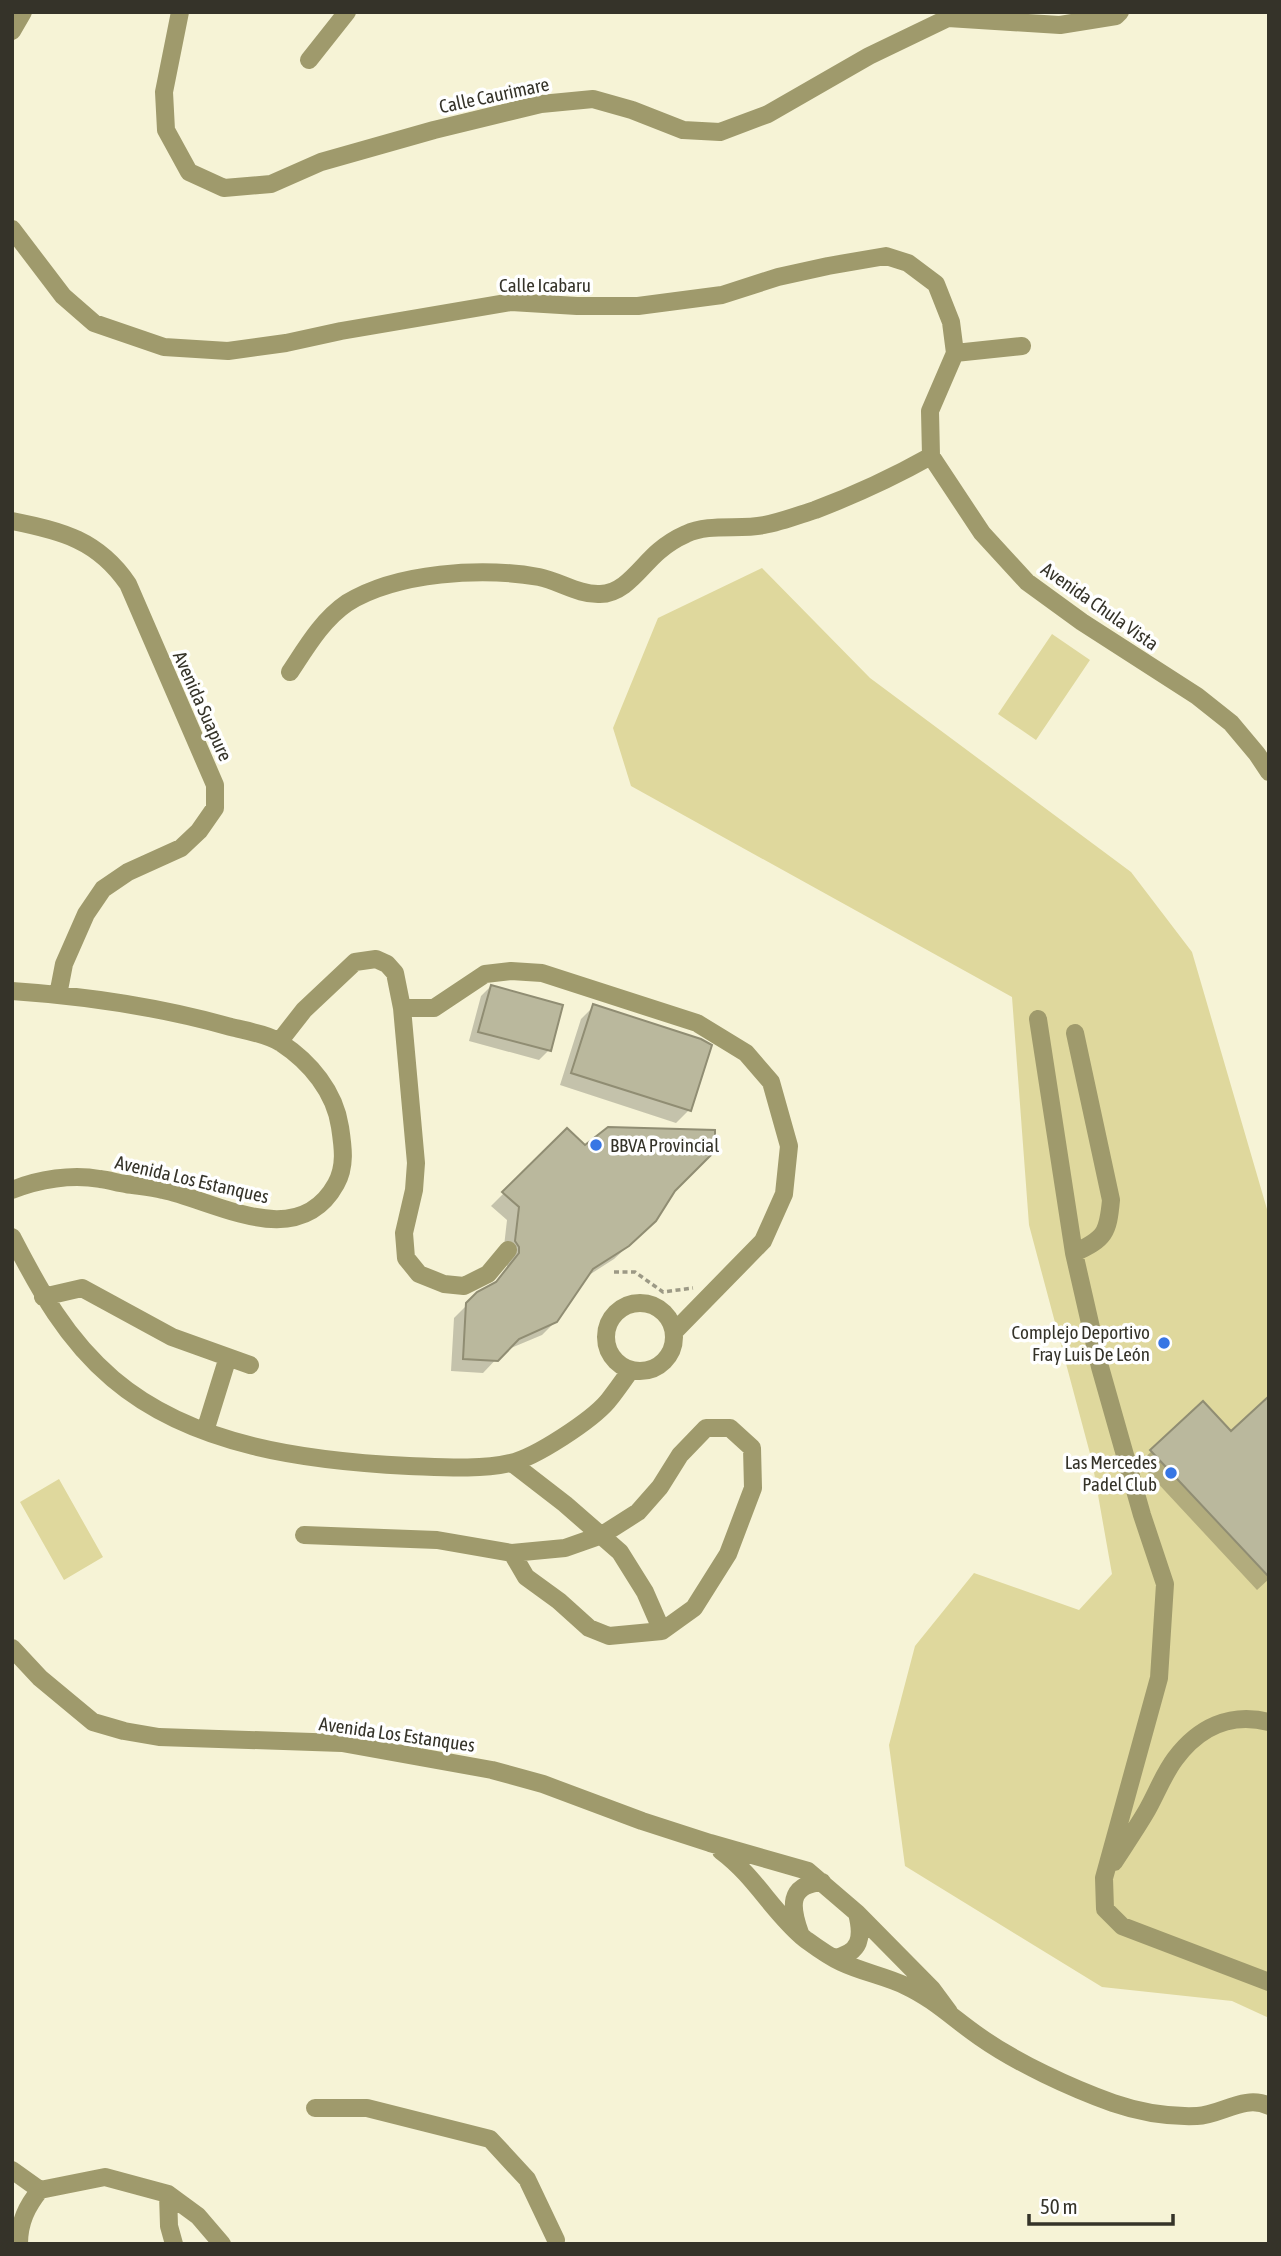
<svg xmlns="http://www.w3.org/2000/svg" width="1281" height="2256" font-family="'Asap Condensed',sans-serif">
<rect width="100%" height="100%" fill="#f6f3d6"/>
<path fill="#dfd89d" d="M 762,568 L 870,678 L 1131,872 L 1192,952 L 1269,1216 L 1269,2018 L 1232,2001 L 1102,1987 L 905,1866 L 889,1745 L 915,1646 L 974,1573 L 1079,1610 L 1112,1574 L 1092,1461 L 1029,1225 L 1012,997 L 631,786 L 613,728 L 658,618 Z
M 1052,634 L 1090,660 L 1036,740 L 998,714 Z
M 59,1479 L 103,1557 L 64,1580 L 20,1502 Z"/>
<path fill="#0003" d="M 490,987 L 561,1006 L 549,1050 L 539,1060 L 469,1041 L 481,996 Z
M 594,1006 L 689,1110 L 676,1123 L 560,1085 L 581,1019 Z
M 567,1130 L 585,1147 L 673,1191 L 641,1234 L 614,1259 L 586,1277 L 556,1321 L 542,1335 L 504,1351 L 483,1373 L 451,1371 L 454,1318 L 478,1294 L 492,1286 L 507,1267 L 507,1260 L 503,1255 L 507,1220 L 491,1206 Z
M 1269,1399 L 1269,1579 L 1257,1590 L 1139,1463 L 1152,1451 L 1231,1434 Z"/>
<path fill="#bab89d" stroke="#908d73" stroke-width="2" d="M 491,985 L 563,1005 L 551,1051 L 478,1032 Z
M 593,1004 L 701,1039 L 712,1045 L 691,1111 L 571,1073 Z
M 608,1127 L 715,1130 L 715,1151 L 675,1191 L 656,1221 L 629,1246 L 593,1269 L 557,1322 L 519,1339 L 498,1361 L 463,1359 L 466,1303 L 477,1292 L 496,1282 L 519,1253 L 519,1247 L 515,1241 L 519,1207 L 502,1192 L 567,1128 L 585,1145 Z
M 1269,1396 L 1269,1577 L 1150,1450 L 1203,1401 L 1231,1431 Z"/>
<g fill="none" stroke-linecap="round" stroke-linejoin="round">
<path stroke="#9c9985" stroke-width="3.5" stroke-dasharray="5 3.5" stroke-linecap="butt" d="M 614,1272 L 635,1272 L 663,1292 L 693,1288"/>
<path stroke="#9f9a6c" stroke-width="18" d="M 180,12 L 164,92 L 166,130 L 189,172 L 224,188 L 271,184 L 321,162 L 434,130 L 541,104 L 593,99 L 632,110 L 683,130 L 720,132 L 768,114 L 869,56 L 948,18 L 1060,25 L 1116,16 L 1120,12
M 12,31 L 23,12
M 309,60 L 347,12
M 12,229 L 63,296 L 94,323 L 164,347 L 228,351 L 286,343 L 341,331 L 511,302 L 577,306 L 638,306 L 722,295 L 778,277 L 828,266 L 886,256 L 908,263 L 936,284 L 951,322 L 955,353 L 930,411 L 931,456
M 955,353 L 1022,346
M 931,456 L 982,533 L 1027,582 L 1082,622 L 1197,696 L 1231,723 L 1257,754 L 1269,772
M 12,521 C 62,531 98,540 128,584 L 215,785 L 215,808 L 199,831 L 181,848 L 128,872 L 103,889 L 86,914 L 64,964 L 58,995
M 290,672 C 306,648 322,620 347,603 C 397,572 482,567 539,577 C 559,581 579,595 600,594 C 625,594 641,566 659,551 C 666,545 677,538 686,534 C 709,523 739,530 764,525 C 781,522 799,515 815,510 C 857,494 892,478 931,456
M 12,991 C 86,996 160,1007 231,1027 C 247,1031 267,1034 281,1043 C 310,1062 335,1092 340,1127 C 343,1147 346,1166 336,1184 C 298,1253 216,1201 163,1190 C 151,1187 138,1186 126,1184 C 118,1183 109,1180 100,1179 C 72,1174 39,1179 12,1190
M 402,1008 L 434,1008 L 485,974 L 511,971 L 542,973 L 697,1023 L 746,1053 L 771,1082 L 789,1146 L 784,1194 L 763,1241 L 674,1332
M 1038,1019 L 1074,1253 L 1100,1367 L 1142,1515 L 1165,1584 L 1159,1678 L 1104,1878 L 1105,1909 L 1122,1926 L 1269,1982
M 279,1042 L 304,1010 L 355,962 L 376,959 L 387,964 L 395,973 L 402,1008 L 416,1163 L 414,1190 L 404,1233 L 406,1258 L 419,1274 L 444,1284 L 464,1286 L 488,1274 L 508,1250
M 12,1237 C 40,1291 66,1339 113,1379 C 193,1447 309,1461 409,1466 C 440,1467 480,1470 510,1463 C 535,1458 592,1420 608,1401 C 616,1391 623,1381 630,1371
M 1074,1253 C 1105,1239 1108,1233 1111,1200 L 1075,1033
M 43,1297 L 82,1288 L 172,1337 L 250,1365
M606 1337a34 34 0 1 1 68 0a34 34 0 1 1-68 0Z
M 205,1431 L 228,1357
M 304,1535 L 437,1540 L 512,1553 L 565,1548 L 602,1535 L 638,1512 L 660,1487 L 680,1455 L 706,1428 L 730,1428 L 752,1448 L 753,1488 L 728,1554 L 694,1608 L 662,1631 L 645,1592 L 620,1552 L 565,1504 L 512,1463
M 512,1553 L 526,1577 L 559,1601 L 589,1628 L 609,1636 L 662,1631
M 12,1648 L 40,1678 L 93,1722 L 124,1731 L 159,1737 L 342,1743 L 492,1770 L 543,1784 L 642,1821 L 710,1843 L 808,1871 L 857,1913 L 932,1989 L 949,2012
M 721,1851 C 756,1877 773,1913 805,1939 C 816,1947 828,1956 841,1962 C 862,1972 885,1976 906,1986 C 934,1999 955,2020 980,2037 C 1017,2063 1071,2088 1113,2103 C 1139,2112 1170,2117 1197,2116 C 1221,2115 1245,2094 1269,2106
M 1114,1862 C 1125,1845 1136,1829 1146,1812 C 1156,1795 1163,1775 1175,1759 C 1198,1728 1230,1712 1269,1722
M 800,1933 C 791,1908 787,1885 822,1882
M 834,1958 C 861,1953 863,1937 857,1913
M 315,2108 L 367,2108 L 490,2139 L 527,2179 L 556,2240
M 12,2170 L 40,2190 L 105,2177 L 168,2194 L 198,2216 L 222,2244
M 168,2194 L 169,2226 L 174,2244
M 19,2244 C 19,2222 27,2206 40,2190"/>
</g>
<g fill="#3776e4" stroke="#fff" stroke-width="2.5">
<circle cx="596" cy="1145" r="7"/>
<circle cx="1164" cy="1343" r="7"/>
<circle cx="1171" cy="1473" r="7"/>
</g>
<g text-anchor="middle" stroke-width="7" stroke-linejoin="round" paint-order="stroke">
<g font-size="19" fill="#353329" stroke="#fff">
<text transform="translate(494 95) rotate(-12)" y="7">Calle Caurimare</text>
<text x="545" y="292">Calle Icabaru</text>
<text transform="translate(1100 606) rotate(35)" y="7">Avenida Chula Vista</text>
<text transform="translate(203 706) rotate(66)" y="7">Avenida Suapure</text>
<text transform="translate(192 1179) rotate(13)" y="7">Avenida Los Estanques</text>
<text transform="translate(397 1734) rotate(8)" y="7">Avenida Los Estanques</text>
</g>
<g font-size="19" fill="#353329" stroke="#fff" text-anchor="end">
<text x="610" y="1152" text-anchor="start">BBVA Provincial</text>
<text x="1150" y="1339">Complejo Deportivo<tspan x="1150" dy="22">Fray Luis De León</tspan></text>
<text x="1157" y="1469">Las Mercedes<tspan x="1157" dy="22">Padel Club</tspan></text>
</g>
</g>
<rect width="1281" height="2256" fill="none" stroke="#353329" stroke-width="28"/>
<path d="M1029 2214v10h144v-10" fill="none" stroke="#353329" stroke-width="3.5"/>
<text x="1040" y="2214" font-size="21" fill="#353329" stroke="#ffffff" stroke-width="5" paint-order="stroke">50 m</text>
</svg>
